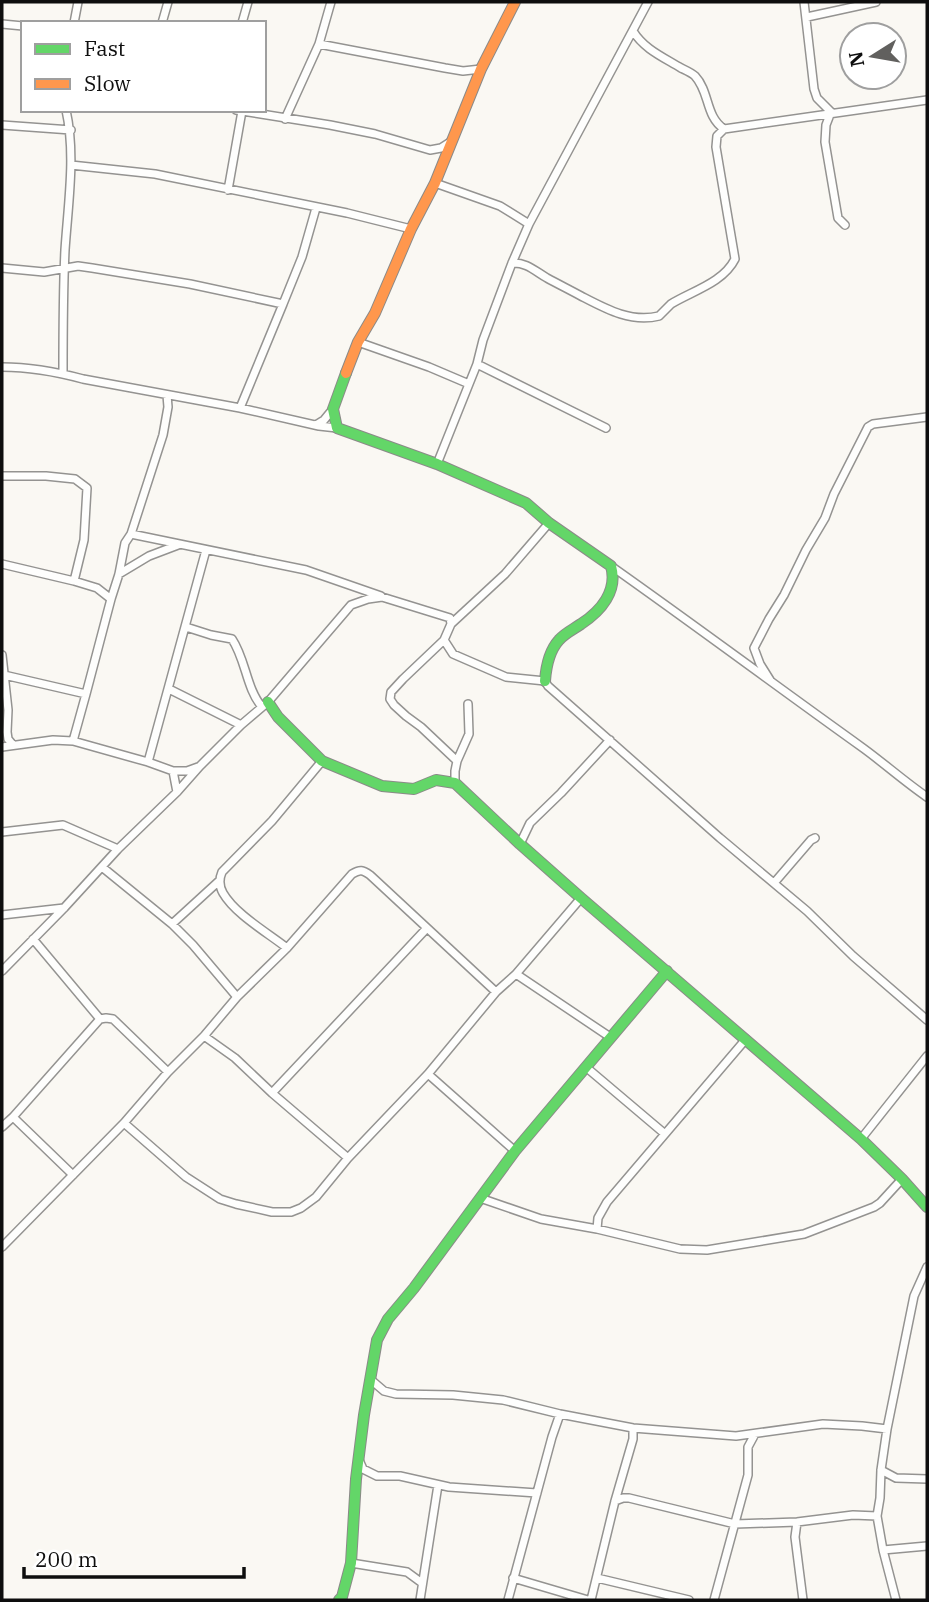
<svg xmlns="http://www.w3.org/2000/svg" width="929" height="1602" font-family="'IBM Plex Serif',serif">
<rect width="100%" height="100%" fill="#faf8f3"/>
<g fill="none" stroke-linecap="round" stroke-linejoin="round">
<g stroke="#949391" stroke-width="10">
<path id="street" d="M 804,2 L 814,89 L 817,98 L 831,112 L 826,125 L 825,142 L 838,218 L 845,225
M 807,17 L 876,2
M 74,23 L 78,2
M 162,23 L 168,2
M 242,23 L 248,2
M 2,24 L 23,26
M 633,31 C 644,49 663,57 681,68 C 685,70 692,73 695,76 C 710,92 705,116 724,129
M 319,44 L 445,68 L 463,71 L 481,69
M 236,110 L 330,125 L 375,134 L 430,150 L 441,148 L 452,141
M 285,119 L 319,44 L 331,2
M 2,125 L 71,130
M 71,165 L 155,174 L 347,213 L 411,229
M 435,183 L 500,206 L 529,224
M 228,190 L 242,111
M 512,263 C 526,262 535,271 547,278 C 558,284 570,290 581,296 C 606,309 631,323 659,316 C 663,312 667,308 671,304 C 692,291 723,283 735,259 L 716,147 L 717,136 L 724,129 L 927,100
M 2,268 L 44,272 L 78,266 L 92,268 L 190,284 L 283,304 L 302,257 L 316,208
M 358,342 L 429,367 L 469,384
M 477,364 L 606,428
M 2,367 C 29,367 57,372 83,379 L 240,408 L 319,426 L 337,428
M 63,373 C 63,332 63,291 65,250 C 68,204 76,155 66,110
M 240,408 L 283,304
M 316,425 L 324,420 L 333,409
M 437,464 L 477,364 L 483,340 L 512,263 L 529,224 L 648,2
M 2,476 L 46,476 L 75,479 L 87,488 L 84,540 L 74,581
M 131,534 L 306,570 L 381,596
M 2,564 L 74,581 L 97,588 L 111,599
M 611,566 C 696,626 779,688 863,748 C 885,764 905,782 927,797
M 119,574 L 149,556 L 178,545
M 451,624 L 505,574 L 549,523
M 186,627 L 211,635 L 232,639 C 246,660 246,688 262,707
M 444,640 L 453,654 L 506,677 L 545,681 L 548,686 L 720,838 L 807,911 L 853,956 L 927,1020
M 2,655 L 8,710 L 7,732 L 8,739 L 13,745
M 4,675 L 86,694
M 770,680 L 760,664 L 754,648 L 769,619 L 784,595 L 806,550 L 825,518 L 834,494 L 868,427 L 873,424 L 927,417
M 169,689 L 241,725
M 73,741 L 86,694 L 111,599 L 119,574 L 125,543 L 131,534 L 163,435 L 168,407 L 167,395
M 2,747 L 53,740 L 73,741 L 148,762 L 173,771 L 187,771 L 198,767
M 148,762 L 206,550
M 173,771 L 177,792
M 455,783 L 455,771 L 457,761 L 469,734 L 468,704
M 2,832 L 63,825 L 118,849
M 520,844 L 530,823 L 561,793 L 610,740
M 102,867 L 172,924 L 193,945 L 237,997
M 774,883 L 811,840 L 815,838
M 2,915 L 64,908
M 172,924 L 219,881
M 33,939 L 100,1019
M 287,948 C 268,933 235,914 223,893 C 219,886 219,879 222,872 L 272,821 L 322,761
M 2,971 L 64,908 L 118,849 L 177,792 L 200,766 L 241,725 L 268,702 L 351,605 L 368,599 L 382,597 L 450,618 L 451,624 L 444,640 L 403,679 L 391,692 L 390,699 L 394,705 L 406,716 L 421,727 L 457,761
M 516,974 L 610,1037
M 204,1036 L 235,1058 L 272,1093 L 348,1158
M 587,1068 L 665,1134
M 428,1074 L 515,1151
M 272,1093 L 427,928
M 13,1117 L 73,1175
M 124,1123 L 186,1177 L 220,1199 L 236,1204 L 272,1212 L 291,1212 L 301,1208 L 316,1197 L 348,1158 L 428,1074 L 496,992 L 516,974 L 581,898
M 2,1127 L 13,1117 L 100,1019 L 106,1018 L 113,1019 L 168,1072
M 861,1139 L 927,1056
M 480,1198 L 541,1219 L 597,1229 L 680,1249 L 707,1250 L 804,1234 L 874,1207 L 880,1203 L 902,1179
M 597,1229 L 598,1218 L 607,1202 L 746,1039
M 2,1247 L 124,1123 L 168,1072 L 204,1036 L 237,997 L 287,948 L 352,874 C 360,869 363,870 370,875 L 496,992
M 370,1379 L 384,1391 L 396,1394 L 453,1395 L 503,1400 L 560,1414 L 633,1428 L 736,1436 L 823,1424 L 862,1426 L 887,1429
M 359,1460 L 363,1469 L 377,1476 L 400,1476 L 449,1487 L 537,1493
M 881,1470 L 896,1478 L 927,1479
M 615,1501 L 623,1498 L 629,1498 L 735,1524 L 797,1522 L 853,1515 L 877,1516
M 797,1522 L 795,1537 L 803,1600
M 883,1550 L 927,1546
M 351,1563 L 407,1572 L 422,1583
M 513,1578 L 588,1600
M 597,1578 L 689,1600
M 420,1600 L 438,1485
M 508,1600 L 552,1437 L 560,1414
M 591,1600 L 615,1501 L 633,1439 L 633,1428
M 714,1600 L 748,1475 L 748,1447 L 755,1434
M 896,1600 L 883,1550 L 877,1516 L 880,1498 L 881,1470 L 887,1429 L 914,1296 L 927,1267"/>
</g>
<g stroke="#8b8a88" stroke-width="12">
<path id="fast" d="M 346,373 L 333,409 L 337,428 L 437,464 L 526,503 L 549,523 L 611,566 C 618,591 601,611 581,624 C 574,629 565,633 559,640 C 549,651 546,667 545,681
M 268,702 L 278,717 L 322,761 L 382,786 L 414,789 L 436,780 L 455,783 L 520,844 L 581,898 L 861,1139 L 902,1179 L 927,1207
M 339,1600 L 342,1597 L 351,1563 L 356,1479 L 364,1415 L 377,1340 L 388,1319 L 414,1288 L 515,1151 L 667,971"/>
</g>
<g stroke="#8b8a88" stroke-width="12">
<path id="slow" d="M 346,373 L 358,342 L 375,313 L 411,229 L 435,183 L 481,69 L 515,2"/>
</g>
<use href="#street" stroke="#fefefd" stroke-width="7"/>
<use href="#fast" stroke="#63d668" stroke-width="10"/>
<use href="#slow" stroke="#ff974d" stroke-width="10"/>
</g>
<rect width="929" height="1602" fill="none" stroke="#0e0e0e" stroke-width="7"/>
<rect x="21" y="21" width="245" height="91" fill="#ffffff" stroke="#9f9f9f" stroke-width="2"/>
<rect x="35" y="44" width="35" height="10" fill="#63d668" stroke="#9f9f9f" stroke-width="2"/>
<text x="84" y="56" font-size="21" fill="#0e0e0e">Fast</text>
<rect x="35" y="79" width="35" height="10" fill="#ff974d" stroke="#9f9f9f" stroke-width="2"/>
<text x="84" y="91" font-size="21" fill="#0e0e0e">Slow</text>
<g transform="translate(873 56) rotate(259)"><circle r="33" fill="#ffffff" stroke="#9f9f9f" stroke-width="2"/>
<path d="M0-5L12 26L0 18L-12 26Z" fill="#61605e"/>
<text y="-10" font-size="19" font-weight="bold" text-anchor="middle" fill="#0e0e0e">N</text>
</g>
<path d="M24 1567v10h220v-10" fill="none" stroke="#0e0e0e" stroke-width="3.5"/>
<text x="35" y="1567" font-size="21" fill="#0e0e0e" stroke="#ffffff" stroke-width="5" paint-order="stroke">200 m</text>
</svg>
